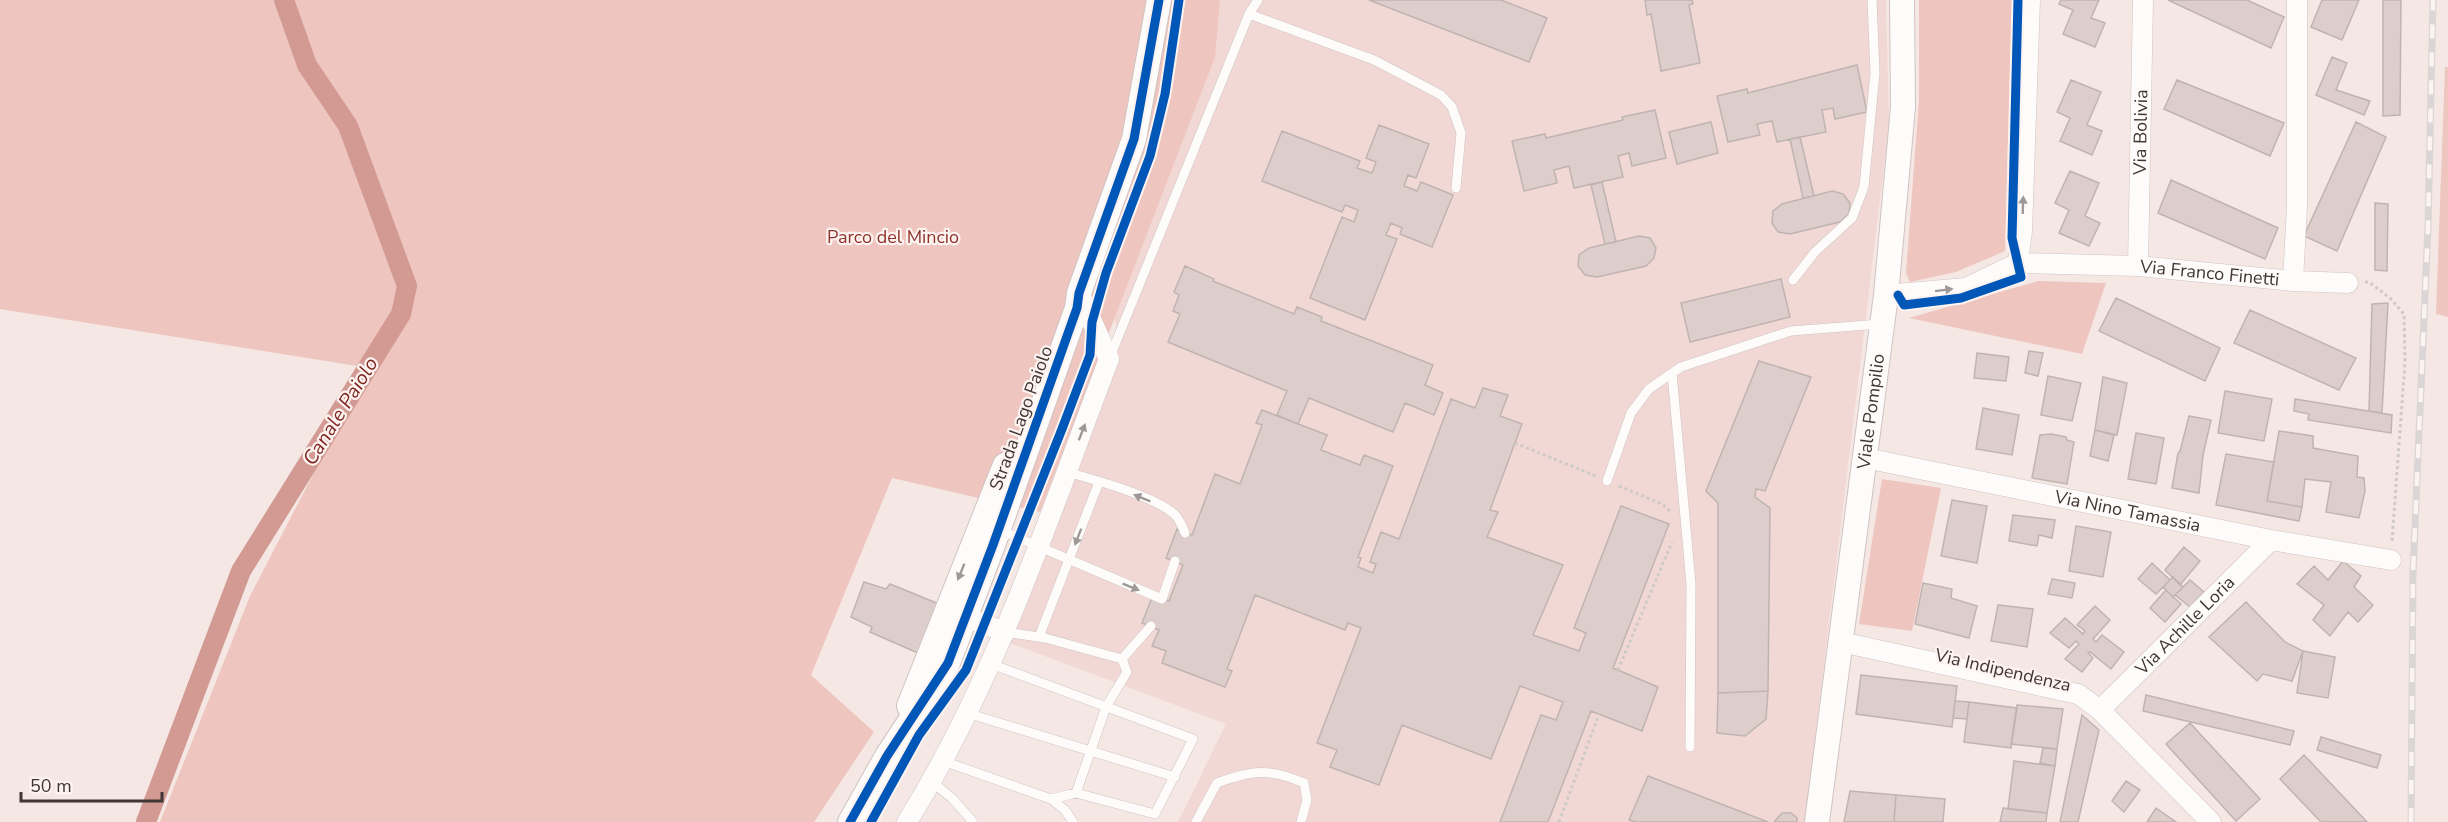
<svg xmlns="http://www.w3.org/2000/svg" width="2448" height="822" font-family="'Nunito Sans',sans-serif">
<rect width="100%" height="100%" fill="#f5e7e4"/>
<path fill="#f1d8d4" d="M 1186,0 L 1886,0 L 1889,125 L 1805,822 L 1178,822 L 1226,724 L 1007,642 L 1120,343 L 1107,287 Z"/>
<path fill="#eec5bf" d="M 0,0 L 1220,0 L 1215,57 L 1040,512 L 892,478 L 811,675 L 874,732 L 814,822 L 160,822 L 250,596 L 319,463 L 376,369 L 0,309 Z
M 1919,0 L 2012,0 L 2005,251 L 1956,272 L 1910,282 L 1906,273 L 1919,100 Z
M 2445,67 L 2448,67 L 2448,317 L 2436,314 Z
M 2038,281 L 2106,283 L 2082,354 L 1909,318 Z
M 1882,479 L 1941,488 L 1912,631 L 1859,624 Z"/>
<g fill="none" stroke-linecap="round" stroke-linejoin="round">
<path stroke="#d29a93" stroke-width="20" d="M 146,822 L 241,571 L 401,314 L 407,286 L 348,126 L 307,65 L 284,0"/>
</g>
<path fill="#ddcecc" stroke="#bfb4b1" stroke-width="1.5" d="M 1369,0 L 1501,0 L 1547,18 L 1529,62 Z
M 1645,0 L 1692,0 L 1693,4 L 1689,5 L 1700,63 L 1661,71 L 1651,14 L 1647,15 Z
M 2061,0 L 2099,0 L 2091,18 L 2105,23 L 2095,47 L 2063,34 L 2073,10 L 2059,4 Z
M 2168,0 L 2247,0 L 2284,17 L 2271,48 Z
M 2322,0 L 2359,0 L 2342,40 L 2311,27 Z
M 2383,0 L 2401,0 L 2400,115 L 2383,116 Z
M 2332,57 L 2347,63 L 2336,90 L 2370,101 L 2364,115 L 2316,95 Z
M 1857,65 L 1867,112 L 1835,119 L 1833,108 L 1822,110 L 1826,132 L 1777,142 L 1772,121 L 1757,124 L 1760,135 L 1728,142 L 1717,96 L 1747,89 L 1748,93 Z
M 2071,80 L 2101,92 L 2087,125 L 2102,131 L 2092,155 L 2060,141 L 2070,118 L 2057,112 Z
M 2177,80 L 2284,123 L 2270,156 L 2164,109 Z
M 1655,110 L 1666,158 L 1632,166 L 1629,153 L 1618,156 L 1623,177 L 1574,188 L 1569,166 L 1554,170 L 1557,183 L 1524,191 L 1512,141 L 1545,134 L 1546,138 L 1623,120 L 1622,117 Z
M 1711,122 L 1718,153 L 1677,164 L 1669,132 Z
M 2356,122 L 2386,137 L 2337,251 L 2304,236 Z
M 1379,125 L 1429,144 L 1416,178 L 1408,175 L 1404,186 L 1417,191 L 1421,182 L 1453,195 L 1432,247 L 1400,234 L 1402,228 L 1391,223 L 1386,235 L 1397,239 L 1365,320 L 1310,298 L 1342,217 L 1354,222 L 1358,210 L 1345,205 L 1342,212 L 1262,181 L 1282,131 L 1360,161 L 1357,168 L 1372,173 L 1376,162 L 1366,158 Z
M 1800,137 L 1814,196 L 1803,198 L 1790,139 Z
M 2070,171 L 2099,183 L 2085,216 L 2100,223 L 2089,246 L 2059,233 L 2069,210 L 2055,203 Z
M 2171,180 L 2278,228 L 2265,259 L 2158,213 Z
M 1602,182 L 1616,242 L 1605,244 L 1591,185 Z
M 1832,191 L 1843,194 L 1850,203 L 1849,214 L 1840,222 L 1790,234 L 1778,232 L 1772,223 L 1773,211 L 1782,204 Z
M 2375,203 L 2388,204 L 2387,271 L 2375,270 Z
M 1639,236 L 1650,238 L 1656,248 L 1654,258 L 1646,266 L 1597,277 L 1585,275 L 1578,266 L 1579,255 L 1589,248 Z
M 1185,266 L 1214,279 L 1213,281 L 1294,314 L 1297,307 L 1322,317 L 1321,321 L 1433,365 L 1425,385 L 1443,393 L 1434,415 L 1405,403 L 1393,432 L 1309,398 L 1298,424 L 1277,415 L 1287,391 L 1168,342 L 1180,314 L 1173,311 L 1179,295 L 1174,292 Z
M 1781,279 L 1790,317 L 1690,342 L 1681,303 Z
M 2116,298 L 2220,348 L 2205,381 L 2099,331 Z
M 2388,303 L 2382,413 L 2369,411 L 2372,304 Z
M 2250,310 L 2356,358 L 2339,390 L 2234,343 Z
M 2029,351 L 2043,353 L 2038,376 L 2025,373 Z
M 1977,353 L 2009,357 L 2006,381 L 1974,378 Z
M 1759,361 L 1811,377 L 1765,491 L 1756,489 L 1755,497 L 1770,508 L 1768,691 L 1718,693 L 1718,503 L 1706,491 Z
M 2048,376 L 2081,383 L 2072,421 L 2041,415 Z
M 2103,377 L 2127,383 L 2117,435 L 2095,430 Z
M 1483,388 L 1508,395 L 1500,416 L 1522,424 L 1490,510 L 1498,512 L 1487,537 L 1563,565 L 1533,635 L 1579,651 L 1586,633 L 1574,628 L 1621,506 L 1669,524 L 1613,668 L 1658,687 L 1642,731 L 1591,711 L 1548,822 L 1500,822 L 1541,715 L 1556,720 L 1563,702 L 1520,686 L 1491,759 L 1402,725 L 1379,785 L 1330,767 L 1337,750 L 1317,743 L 1361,628 L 1348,623 L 1345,630 L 1255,595 L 1227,669 L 1232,671 L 1225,687 L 1162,663 L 1166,651 L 1152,646 L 1159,630 L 1142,623 L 1153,595 L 1169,601 L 1183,565 L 1166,558 L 1177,529 L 1192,535 L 1215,474 L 1240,484 L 1262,425 L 1256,423 L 1262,410 L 1327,435 L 1321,450 L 1360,465 L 1364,455 L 1393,466 L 1358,557 L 1361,558 L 1358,567 L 1373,573 L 1376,564 L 1370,562 L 1381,532 L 1399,539 L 1451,399 L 1475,408 Z
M 2225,391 L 2272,399 L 2264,441 L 2218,433 Z
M 2295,399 L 2392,415 L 2391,433 L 2308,420 L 2309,414 L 2294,411 Z
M 1983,408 L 2019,415 L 2012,455 L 1976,449 Z
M 2189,416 L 2211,420 L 2203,455 L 2199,493 L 2172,488 L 2178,453 L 2180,451 Z
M 2095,430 L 2114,435 L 2108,461 L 2090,456 Z
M 2279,431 L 2313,436 L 2313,448 L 2358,456 L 2357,477 L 2364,478 L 2365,491 L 2359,518 L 2326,512 L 2331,482 L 2305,479 L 2302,507 L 2267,501 Z
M 2136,433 L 2164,438 L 2156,484 L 2128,479 Z
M 2051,434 L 2066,437 L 2067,440 L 2074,442 L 2067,484 L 2032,478 L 2040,435 Z
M 2226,454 L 2274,462 L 2267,501 L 2302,507 L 2299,521 L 2216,505 Z
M 1952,500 L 1987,506 L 1977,563 L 1941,556 Z
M 2013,515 L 2055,520 L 2052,538 L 2039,535 L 2037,546 L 2009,541 Z
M 2076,526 L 2111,532 L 2103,577 L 2069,571 Z
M 2184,547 L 2200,561 L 2180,585 L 2165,570 Z
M 2343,561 L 2361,576 L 2354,587 L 2373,605 L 2358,622 L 2348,612 L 2330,636 L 2313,620 L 2324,605 L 2297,584 L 2314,566 L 2328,580 Z
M 2152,563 L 2170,580 L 2156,594 L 2138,579 Z
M 2173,577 L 2183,587 L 2173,597 L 2163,587 Z
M 2052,579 L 2075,583 L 2072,598 L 2048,594 Z
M 2190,580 L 2204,592 L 2190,607 L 2175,595 Z
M 864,582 L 886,589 L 890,584 L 939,604 L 920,654 L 870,632 L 872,627 L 851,617 Z
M 1923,583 L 1952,589 L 1951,598 L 1977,606 L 1969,638 L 1915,624 Z
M 2166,590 L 2181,604 L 2165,622 L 2150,608 Z
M 2246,602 L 2285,642 L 2303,651 L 2292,681 L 2263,674 L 2257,681 L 2209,637 Z
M 1998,605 L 2033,609 L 2027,647 L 1991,641 Z
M 2095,606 L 2110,620 L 2093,639 L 2096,642 L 2102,635 L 2124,652 L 2111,669 L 2090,652 L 2088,653 L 2093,658 L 2082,672 L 2065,659 L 2079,644 L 2076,641 L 2069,648 L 2050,633 L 2065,618 L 2083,634 L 2085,631 L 2077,625 Z
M 2303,651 L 2335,657 L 2328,698 L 2297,693 Z
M 1861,675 L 1957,686 L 1952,727 L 1856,714 Z
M 1768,691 L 1766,719 L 1745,736 L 1717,733 L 1718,693 Z
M 2146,695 L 2294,731 L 2290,745 L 2143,711 Z
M 1955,701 L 1969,702 L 1967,719 L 1953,718 Z
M 1969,702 L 2017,708 L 2011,748 L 1964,742 Z
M 2017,705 L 2063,709 L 2057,749 L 2011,744 Z
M 2082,715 L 2099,730 L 2078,822 L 2060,822 Z
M 2190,723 L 2260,799 L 2236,821 L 2166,744 Z
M 2321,737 L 2381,755 L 2377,768 L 2317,750 Z
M 2043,748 L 2057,749 L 2055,766 L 2040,763 Z
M 2304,755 L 2367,822 L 2321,822 L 2280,779 Z
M 2014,761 L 2055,766 L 2047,813 L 2008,809 Z
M 1648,776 L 1768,822 L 1636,822 L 1629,820 Z
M 2126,781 L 2140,790 L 2124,812 L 2112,801 Z
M 1850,791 L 1896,795 L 1894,822 L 1844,822 Z
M 1896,795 L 1945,799 L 1943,822 L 1894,822 Z
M 2003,808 L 2047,813 L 2046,822 L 2000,822 Z
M 2156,808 L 2176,822 L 2147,822 Z
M 1782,813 L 1791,813 L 1797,818 L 1797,822 L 1774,822 Z"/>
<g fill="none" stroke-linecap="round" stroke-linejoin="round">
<g stroke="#cfc4c2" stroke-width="10">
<path id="service" d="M 1249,14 L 1258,0
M 1793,280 L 1815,252 L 1852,218 L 1864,187 L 1875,73 L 1872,0
M 1110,357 L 1249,14 L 1374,60 L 1441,95 L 1452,107 L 1461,133 L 1456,188
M 1672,373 L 1691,584 L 1690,747
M 1067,472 C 1095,480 1151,495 1173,513 C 1179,517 1182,526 1185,533
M 1607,481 L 1631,413 L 1649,389 L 1681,367 L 1791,331 L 1880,324
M 1000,530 L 1162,599 L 1175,561
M 1005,632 L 1045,638 L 1122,659 L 1127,672 L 1106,707 L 1076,793
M 1039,637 L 1099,482
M 1122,659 L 1151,626
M 991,664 L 1193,739 L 1155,814 L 1076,793 L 1051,799
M 967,713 L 1175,777
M 943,761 L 1051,799 L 1065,810 L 1073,822
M 932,782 L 952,798 L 973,822
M 1196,822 L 1217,783 C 1252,770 1269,768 1304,783 L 1307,800 L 1301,822"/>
</g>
<g stroke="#cfc4c2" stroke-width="21">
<g id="minor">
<path d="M 2018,263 L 2022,231 L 2030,0"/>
<path id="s1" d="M 2138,266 L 2143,0"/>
<path d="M 2293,281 L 2348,283"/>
<path id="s2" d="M 1886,295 L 1966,288 L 2018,263 L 2138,266 L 2293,281 L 2297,206 L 2297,0"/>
<path id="s3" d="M 1865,458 L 2271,540 L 2391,560"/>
<path d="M 965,617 L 1005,632"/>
<path d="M 1841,642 L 2078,694 L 2100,710 L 2211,822"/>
<path id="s4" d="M 2100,710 L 2271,540"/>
<path d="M 907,822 C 997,678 1049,516 1109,359 L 1079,293"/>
</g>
</g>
<g stroke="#cfc4c2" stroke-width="26">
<g id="tertiary">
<path d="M 909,706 L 1005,465"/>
<path d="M 850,822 L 887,756 L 948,663 L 993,545 L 1077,308 L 1079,293 L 1134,139 L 1159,0"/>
<path id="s5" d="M 1817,822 L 1886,295 L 1903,107 L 1902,0"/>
</g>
</g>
<path stroke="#cfc9c8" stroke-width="3" stroke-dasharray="3 3" stroke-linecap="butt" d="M 2365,282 L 2369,282 L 2390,298 L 2404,314 L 2405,362 L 2392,541
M 1515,443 L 1596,476
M 1619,486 L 1662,504 L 1671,512
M 1618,670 L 1672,542
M 1559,822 L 1599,714"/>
<use href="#service" stroke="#fefbfb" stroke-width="9"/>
<use href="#minor" stroke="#fefbfb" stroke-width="20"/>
<use href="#tertiary" stroke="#fefbfb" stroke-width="24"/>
<g stroke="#dad6d6" stroke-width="7">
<path id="rail" d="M 2411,822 L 2413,572 L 2428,227 L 2433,0"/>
</g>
<use href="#rail" stroke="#fdf3f1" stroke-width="4.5" stroke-dasharray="14" stroke-linecap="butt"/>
<g stroke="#fdf3f1" stroke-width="13">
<path id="cycleway" d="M 1898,295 L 1904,305 L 1961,298 L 2021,277 L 2012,238 L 2018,0
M 850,822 L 887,756 L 948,663 L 993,545 L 1077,308 L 1079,293 L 1134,139 L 1159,0
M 871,822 L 919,735 L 966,670 L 1062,429 L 1090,355 L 1092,322 L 1106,273 L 1150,156 L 1165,94 L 1179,0"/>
</g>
<use href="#cycleway" stroke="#0057b8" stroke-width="9"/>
</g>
<defs><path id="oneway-solid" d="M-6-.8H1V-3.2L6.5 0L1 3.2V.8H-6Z" transform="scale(1.5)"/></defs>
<g fill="#9f9898">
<use href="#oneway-solid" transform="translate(2023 205) rotate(-88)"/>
<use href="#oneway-solid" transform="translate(1944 290) rotate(-7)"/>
<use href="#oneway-solid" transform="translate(1082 432) rotate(-69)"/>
<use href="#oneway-solid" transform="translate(1142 498) rotate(-158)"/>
<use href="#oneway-solid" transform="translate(1078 537) rotate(111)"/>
<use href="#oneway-solid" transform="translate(961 572) rotate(112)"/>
<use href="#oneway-solid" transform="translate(1131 587) rotate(22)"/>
</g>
<g text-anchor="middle" stroke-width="4.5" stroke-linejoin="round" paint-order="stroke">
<g font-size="18" fill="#403635" stroke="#fdf3f1">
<text dy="6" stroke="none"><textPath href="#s1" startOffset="134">Via Bolivia</textPath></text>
<text dy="6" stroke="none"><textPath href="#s2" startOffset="330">Via Franco Finetti</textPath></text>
<text dy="6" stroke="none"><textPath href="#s5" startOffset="414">Viale Pompilio</textPath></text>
<text transform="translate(1021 418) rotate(-70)" y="6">Strada Lago Paiolo</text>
<text dy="6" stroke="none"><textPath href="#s3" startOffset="268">Via Nino Tamassia</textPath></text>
<text dy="6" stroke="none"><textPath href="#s4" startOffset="120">Via Achille Loria</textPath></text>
<text transform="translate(2003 670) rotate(13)" y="6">Via Indipendenza</text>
</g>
<g font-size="18" fill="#8e342c" stroke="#fdf3f1">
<text x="893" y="243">Parco del Mincio</text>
</g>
<g font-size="20" font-style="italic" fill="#7e251f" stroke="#fdf3f1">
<text transform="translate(340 411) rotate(-58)" y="7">Canale Paiolo</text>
</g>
</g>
<path d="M21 792v9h141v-9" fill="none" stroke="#403635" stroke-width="3"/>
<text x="30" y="792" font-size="18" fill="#403635" stroke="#fdf3f1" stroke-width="4.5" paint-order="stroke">50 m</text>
</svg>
